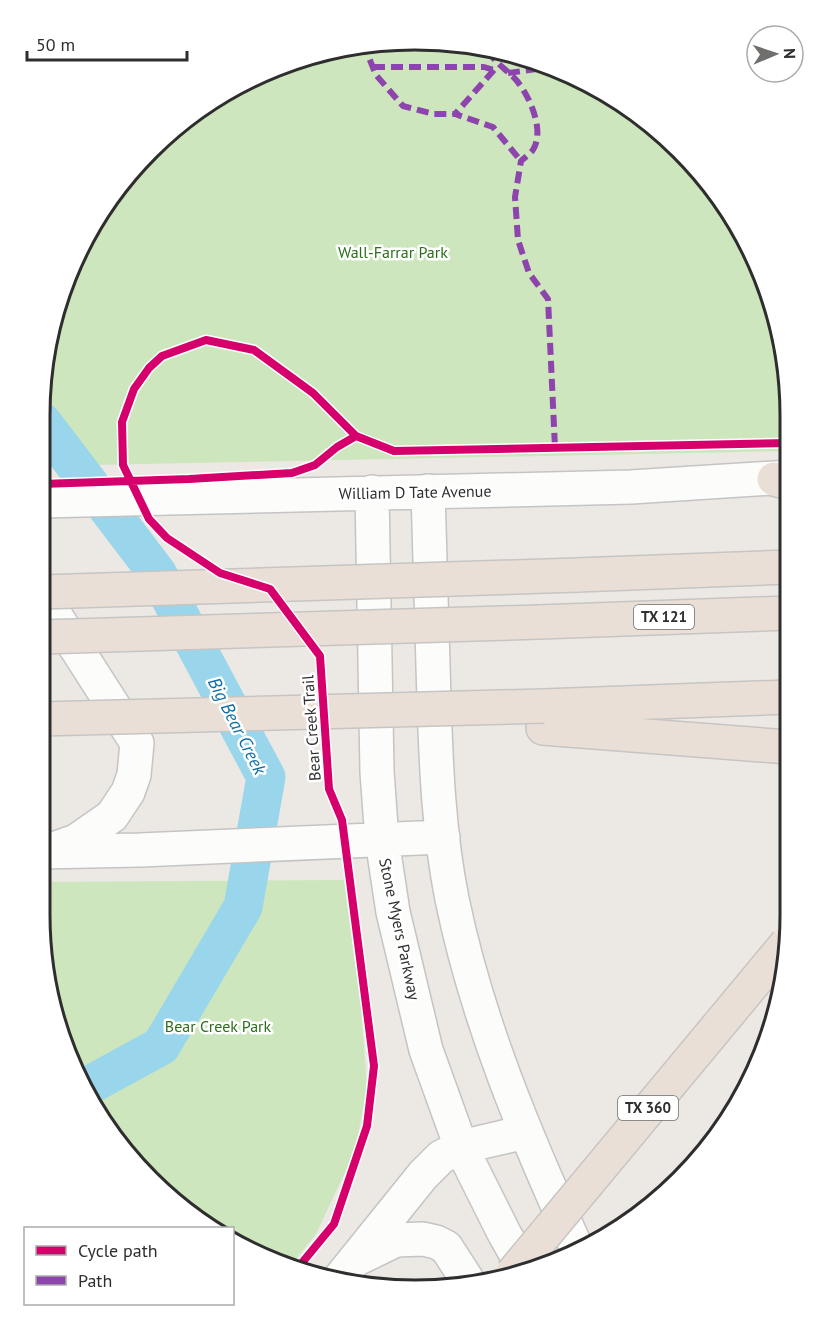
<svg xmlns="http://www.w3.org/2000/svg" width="829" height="1329" font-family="'PT Sans',sans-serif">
<rect width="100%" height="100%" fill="#ece8e4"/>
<path fill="#cee6be" d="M 365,42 L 511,52 L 643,116 L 740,227 L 777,317 L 789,390 L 789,451 L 42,466 L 42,366 L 67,271 L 116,186 L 226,89 Z
M 344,880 L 361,1006 L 367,1088 L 355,1151 L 316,1234 L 289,1268 L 233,1237 L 232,1228 L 216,1228 L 186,1213 L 116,1143 L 59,1035 L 39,915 L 39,882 Z"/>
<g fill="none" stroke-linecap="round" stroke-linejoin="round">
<path stroke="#99d6ec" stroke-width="39" d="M 42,422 L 157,573 L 266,777 L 243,907 L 161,1046 L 86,1087"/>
<g stroke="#c5c4c5" stroke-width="36">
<path id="secondary" d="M 428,491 C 430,561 432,631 434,700 C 436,767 439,834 452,899 C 477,1021 526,1137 577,1249
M 372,492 L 377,772 L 382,840 L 393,912 L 426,1050 L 461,1147 L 504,1233 L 526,1272
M 41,501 L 631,487 L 789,477
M 41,593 L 137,743 L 134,775 L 128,792 L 112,816 L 76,841 L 56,848
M 39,852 L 140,850 L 443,837
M 359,1258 L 396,1240 L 423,1239 L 436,1242 L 446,1247 L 468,1281
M 340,1278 L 423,1175 L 441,1157 L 461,1147 L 525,1132"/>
</g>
<g stroke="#c6c5c4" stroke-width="36">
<path id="highway" d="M 774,479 L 789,483
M 577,575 L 788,567
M 539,622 L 788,613
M 544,706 L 788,697
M 543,728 L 788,747"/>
</g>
<use href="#secondary" stroke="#fcfcfb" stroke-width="33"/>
<use href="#highway" stroke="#eadfd6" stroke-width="33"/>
<g stroke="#c6c5c4" stroke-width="36" stroke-linecap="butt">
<path id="highway-bridge" d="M 41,592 L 577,575
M 41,637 L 539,622
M 40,719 L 544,706
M 512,1274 L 787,943"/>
</g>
<use href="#highway-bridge" stroke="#eadfd6" stroke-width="33"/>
<path stroke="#8e44ad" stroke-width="6" stroke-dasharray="12 6" stroke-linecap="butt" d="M 363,43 L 376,75 L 403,106 L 434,114 L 455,114
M 488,50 C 495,64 508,70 517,81 C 530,97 544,129 534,148 C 532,153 525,157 521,161 L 515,197 L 518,240 L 529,273 L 548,299 L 555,448
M 373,67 L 484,67 L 494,70 L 497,67
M 494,70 L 455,114 L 493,127 L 521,161
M 508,73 L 544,68"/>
<g stroke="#fff" stroke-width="11">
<path id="cycleway" d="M 41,484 L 189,479 L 292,473 L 315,465 L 337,447 L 356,436
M 296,1270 L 334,1224 L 367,1126 L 374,1066 L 342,820 L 329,789 L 320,656 L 270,589 L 220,573 L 167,538 L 149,519 L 123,465 L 122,422 L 134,389 L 149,368 L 162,356 L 206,340 L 254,350 L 313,393 L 356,436 L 394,451 L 789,443"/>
</g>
<use href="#cycleway" stroke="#d6006c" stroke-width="8"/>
</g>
<g text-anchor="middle" stroke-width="5" stroke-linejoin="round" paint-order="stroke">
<g fill="#fff" stroke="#6d6d6d" stroke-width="1.5">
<rect x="634" y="605" width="60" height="24" rx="4.5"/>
<rect x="618" y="1096" width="60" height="24" rx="4.5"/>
</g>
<g font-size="15" font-weight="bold" fill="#2e2e2e">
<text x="664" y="622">TX 121</text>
<text x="648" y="1113">TX 360</text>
</g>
<g font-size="16" fill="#2c6e1b" stroke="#fff">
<text x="393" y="258">Wall-Farrar Park</text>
<text x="218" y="1032">Bear Creek Park</text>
</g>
<g font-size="16" fill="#2e2e2e" stroke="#fff">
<text transform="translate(415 492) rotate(-1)" y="6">William D Tate Avenue</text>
<text transform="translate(311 728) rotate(-94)" y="6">Bear Creek Trail</text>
<text transform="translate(400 929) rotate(78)" y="6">Stone Myers Parkway</text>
</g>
<g font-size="18" font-style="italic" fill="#0d6fa3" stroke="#fff">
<text transform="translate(237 726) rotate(63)" y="6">Big Bear Creek</text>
</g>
</g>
<path d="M0 0H829V1329H0ZM415 50H415A365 365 0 0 1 780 415V915A365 365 0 0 1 415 1280H415A365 365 0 0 1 50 915V415A365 365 0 0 1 415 50Z" fill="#fff" fill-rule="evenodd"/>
<path fill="none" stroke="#2e2e2e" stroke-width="3" d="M415 50H415A365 365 0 0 1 780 415V915A365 365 0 0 1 415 1280H415A365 365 0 0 1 50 915V415A365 365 0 0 1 415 50Z"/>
<rect x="24" y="1227" width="210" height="78" fill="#ffffff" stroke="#ababab" stroke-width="1.5"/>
<rect x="36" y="1246" width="30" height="9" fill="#d6006c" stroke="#ababab" stroke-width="1.5"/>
<text x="78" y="1257" font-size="18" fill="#2e2e2e">Cycle path</text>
<rect x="36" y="1276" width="30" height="9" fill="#8e44ad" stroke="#ababab" stroke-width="1.5"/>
<text x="78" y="1287" font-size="18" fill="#2e2e2e">Path</text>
<g transform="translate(775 54) rotate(88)"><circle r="28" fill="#ffffff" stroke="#ababab" stroke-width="1.5"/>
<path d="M0-4.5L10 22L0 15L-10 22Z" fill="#706f6e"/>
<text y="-9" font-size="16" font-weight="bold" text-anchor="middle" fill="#2e2e2e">N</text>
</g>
<path d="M27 51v9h160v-9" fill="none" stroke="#2e2e2e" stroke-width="3"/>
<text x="36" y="51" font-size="18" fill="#2e2e2e" stroke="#ffffff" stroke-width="4.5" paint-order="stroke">50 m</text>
</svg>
